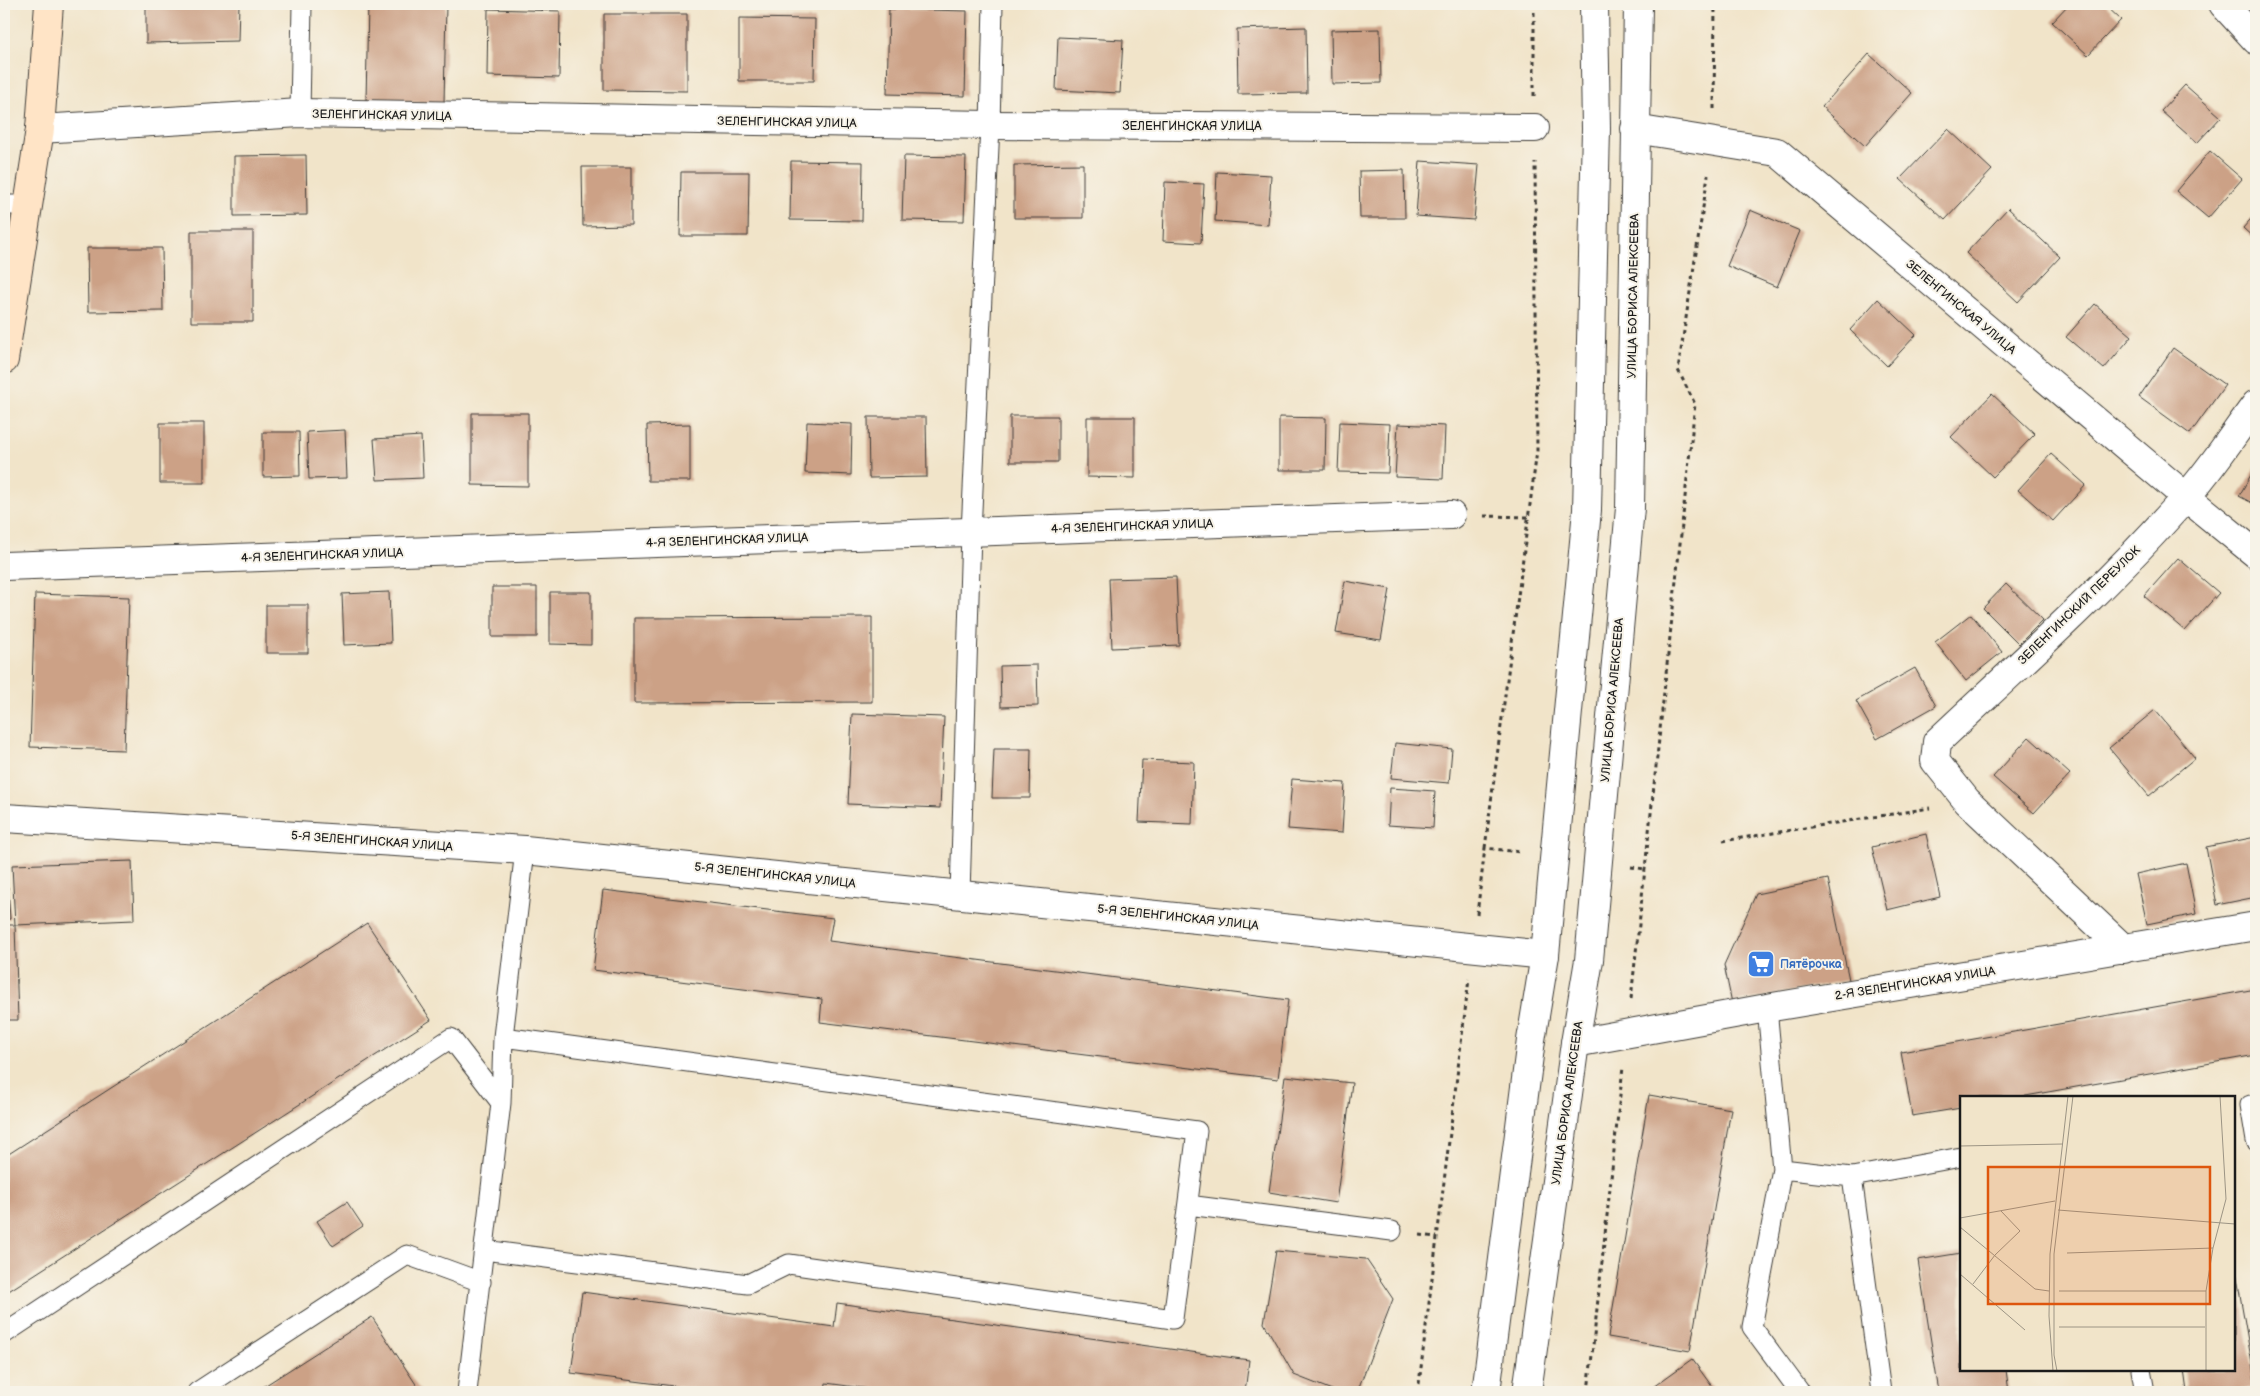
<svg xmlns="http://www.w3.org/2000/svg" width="2260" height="1396" font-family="'Balsamiq Sans',sans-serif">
<rect width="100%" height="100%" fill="#f7f3e8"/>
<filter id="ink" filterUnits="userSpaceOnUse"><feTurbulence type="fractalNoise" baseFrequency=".02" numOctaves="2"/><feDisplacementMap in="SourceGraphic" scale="10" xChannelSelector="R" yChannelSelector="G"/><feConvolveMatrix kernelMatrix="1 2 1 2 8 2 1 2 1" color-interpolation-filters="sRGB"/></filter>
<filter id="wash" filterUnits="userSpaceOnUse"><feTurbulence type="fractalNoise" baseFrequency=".0096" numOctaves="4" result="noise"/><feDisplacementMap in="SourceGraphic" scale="20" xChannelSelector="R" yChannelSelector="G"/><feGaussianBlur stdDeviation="1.12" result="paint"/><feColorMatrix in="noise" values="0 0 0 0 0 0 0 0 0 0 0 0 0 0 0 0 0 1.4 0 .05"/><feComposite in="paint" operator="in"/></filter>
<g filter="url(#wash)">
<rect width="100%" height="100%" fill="#f1e4c9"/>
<g id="blocks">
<path fill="#cca186" d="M 146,4 L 239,4 L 238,41 L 146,43 Z
M 368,4 L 446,4 L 444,103 L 366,101 Z
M 2069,4 L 2104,4 L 2121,20 L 2088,55 L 2052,22 Z
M 488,9 L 560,11 L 559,78 L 487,76 Z
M 889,9 L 967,11 L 965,96 L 887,94 Z
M 604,14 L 687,14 L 687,91 L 604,90 Z
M 739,18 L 815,19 L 814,81 L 739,81 Z
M 1306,27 L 1307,93 L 1238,94 L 1237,29 Z
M 1380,29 L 1381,83 L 1332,84 L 1331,30 Z
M 1058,37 L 1123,40 L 1120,93 L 1056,90 Z
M 1869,54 L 1912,93 L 1865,146 L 1822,107 Z
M 2185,85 L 2221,117 L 2197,143 L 2161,111 Z
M 1948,129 L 1992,170 L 1945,220 L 1900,179 Z
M 2210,151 L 2242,179 L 2208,218 L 2176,191 Z
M 306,155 L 307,215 L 234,216 L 234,156 Z
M 904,156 L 966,157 L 964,221 L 902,220 Z
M 791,161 L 863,162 L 862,221 L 790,220 Z
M 1420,161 L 1479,165 L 1474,220 L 1416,216 Z
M 1083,164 L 1083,218 L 1014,218 L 1014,165 Z
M 582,167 L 631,167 L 631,225 L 583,226 Z
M 1404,170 L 1405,218 L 1360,218 L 1359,171 Z
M 681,172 L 749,172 L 748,236 L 680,236 Z
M 1217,172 L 1271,175 L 1268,225 L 1215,221 Z
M 1165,182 L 1204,184 L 1201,243 L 1163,241 Z
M 2008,208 L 2060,257 L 2018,302 L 1966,253 Z
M 1750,210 L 1800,231 L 1777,287 L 1727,266 Z
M 2256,213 L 2256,240 L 2243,228 Z
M 191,231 L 253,231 L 253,322 L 191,322 Z
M 87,248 L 162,248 L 163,311 L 88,312 Z
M 1878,299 L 1916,335 L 1887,366 L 1850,330 Z
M 2095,304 L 2132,336 L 2104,369 L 2066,337 Z
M 2173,348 L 2225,385 L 2190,434 L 2139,397 Z
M 1992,394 L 2035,434 L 1993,477 L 1951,437 Z
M 472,413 L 528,413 L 528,486 L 472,485 Z
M 1010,416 L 1058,416 L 1058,462 L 1010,462 Z
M 868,417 L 926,417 L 927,477 L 869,478 Z
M 1087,417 L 1135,417 L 1135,478 L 1087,477 Z
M 1279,417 L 1326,418 L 1325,470 L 1279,470 Z
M 807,422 L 852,424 L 851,475 L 805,473 Z
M 1340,422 L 1390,424 L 1388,473 L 1338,472 Z
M 160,423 L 204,423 L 204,483 L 160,483 Z
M 690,424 L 690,481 L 648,481 L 647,425 Z
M 1398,424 L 1445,426 L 1443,479 L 1395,477 Z
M 345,430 L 347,478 L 309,479 L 307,432 Z
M 263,432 L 299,432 L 300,476 L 263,477 Z
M 421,436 L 423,478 L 377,480 L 374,439 Z
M 2051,454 L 2086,485 L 2053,521 L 2018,490 Z
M 2256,466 L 2256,505 L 2239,496 Z
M 2178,558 L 2219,593 L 2185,631 L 2144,596 Z
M 1176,577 L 1179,645 L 1112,648 L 1109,579 Z
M 1345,581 L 1390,589 L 1381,640 L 1336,633 Z
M 2006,584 L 2043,620 L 2019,644 L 1983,608 Z
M 492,587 L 537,587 L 537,637 L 492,637 Z
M 389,592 L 391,643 L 344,645 L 342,594 Z
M 550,592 L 591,592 L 591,645 L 550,644 Z
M 35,594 L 129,597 L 124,750 L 30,747 Z
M 266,605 L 308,605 L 308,653 L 266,653 Z
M 1971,614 L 2002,652 L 1966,681 L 1935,642 Z
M 872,617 L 872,702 L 634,703 L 634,618 Z
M 1037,665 L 1038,706 L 1001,707 L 1000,666 Z
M 1915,668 L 1936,706 L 1877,739 L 1856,701 Z
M 2155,710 L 2195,758 L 2149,796 L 2109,748 Z
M 852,714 L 944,717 L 940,808 L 848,804 Z
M 2029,737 L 2070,774 L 2034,813 L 1993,777 Z
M 1395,743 L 1452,749 L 1449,783 L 1391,778 Z
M 994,749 L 1031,749 L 1030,798 L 992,798 Z
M 1142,760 L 1194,762 L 1192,824 L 1139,822 Z
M 1292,779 L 1345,783 L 1342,833 L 1288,829 Z
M 1390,788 L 1435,791 L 1433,828 L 1388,825 Z
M 1926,834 L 1940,897 L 1887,910 L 1872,847 Z
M 2256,837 L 2256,897 L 2217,905 L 2206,847 Z
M 132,861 L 134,920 L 15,925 L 12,865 Z
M 2186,863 L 2196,914 L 2147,924 L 2136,874 Z
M 1828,879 L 1849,980 L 1732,1003 L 1724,965 L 1756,894 Z
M 4,887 L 8,887 L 10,919 L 4,920 Z
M 603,890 L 833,918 L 829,941 L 1288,1000 L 1278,1079 L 820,1022 L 822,999 L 593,970 Z
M 367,923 L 431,1020 L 4,1294 L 4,1157 Z
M 4,925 L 15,925 L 18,1020 L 4,1020 Z
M 2256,989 L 2256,1055 L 2020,1097 L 1961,1097 L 1961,1108 L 1912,1116 L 1901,1052 Z
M 1285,1076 L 1352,1083 L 1336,1203 L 1269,1192 Z
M 1649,1095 L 1731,1109 L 1690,1351 L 1608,1337 Z
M 347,1202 L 363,1226 L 333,1246 L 317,1221 Z
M 1276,1251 L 1366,1259 L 1393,1299 L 1357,1392 L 1337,1392 L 1294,1375 L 1264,1323 Z
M 1961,1253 L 1961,1370 L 2006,1370 L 2009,1392 L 1939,1392 L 1918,1260 Z
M 2234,1260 L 2256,1387 L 2227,1392 L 2187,1392 L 2184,1370 L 2234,1370 Z
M 582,1292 L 834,1327 L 837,1303 L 1249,1360 L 1245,1392 L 892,1392 L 826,1383 L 825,1392 L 721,1392 L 571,1373 Z
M 372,1317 L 421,1392 L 255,1392 Z
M 1692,1359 L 1716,1392 L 1646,1392 Z"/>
</g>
</g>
<g filter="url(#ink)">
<use href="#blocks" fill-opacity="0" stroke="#3c3a36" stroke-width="1"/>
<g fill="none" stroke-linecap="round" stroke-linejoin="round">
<g stroke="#3c3a36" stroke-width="21">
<path id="service" d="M 300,113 L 302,4
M 4,205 L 29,205
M 960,894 L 971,532 L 990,125 L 993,4
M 1767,1008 L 1782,1169
M 501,1103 L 503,1037
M 2250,1105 L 2256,1141
M 1852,1177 L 1881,1392
M 1188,1205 L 1392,1231
M 484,1250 L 748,1284 L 789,1264 L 1173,1319 L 1197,1131 L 503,1037 L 525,850
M 4,1334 L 451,1038 L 501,1103 L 467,1392
M 2141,1370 L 2145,1392
M 197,1392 L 407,1255 L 481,1282
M 1800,1392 L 1752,1327 L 1782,1169 L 1852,1177 L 1961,1157"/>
</g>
<g stroke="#3c3a36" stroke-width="30">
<path id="minor" d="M 2223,4 L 2256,40
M 40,129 L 300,113 L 990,125 L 1535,128
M 1635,129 L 1777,152 L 2186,497 L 2256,554
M 4,566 L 1451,515
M 4,818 L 525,850 L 1545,955
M 2124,949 L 1967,801 L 1935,761 L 1937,742 C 2021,663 2109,585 2185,498 C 2211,469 2233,435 2256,404
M 1575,1043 L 1767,1008 L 2256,926"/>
</g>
<g stroke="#3c3a36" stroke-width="30">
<path id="tertiary" d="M 1486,1392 L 1531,1040 L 1545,955 L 1587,510 L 1596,129 L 1594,4
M 1527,1392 L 1575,1043 L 1589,960 L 1630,508 L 1638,4"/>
</g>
<g stroke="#3c3a36" stroke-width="30">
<path id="secondary" d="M 4,360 L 40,129 L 49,4"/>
</g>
<path stroke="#3c3a36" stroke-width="3" stroke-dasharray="4 4" stroke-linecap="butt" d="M 1534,4 L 1534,96
M 1714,109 L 1715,4
M 1484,516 L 1529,517
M 1723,841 L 1930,808
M 1485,848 L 1537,451 L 1535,162
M 1631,867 L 1645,869
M 1477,914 L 1485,848 L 1520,852
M 1631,999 L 1695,404 L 1678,370 L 1708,175
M 1420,1235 L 1437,1237
M 1418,1392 L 1469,979
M 1588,1392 L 1623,1067"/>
<use href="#service" stroke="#fff" stroke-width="19"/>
<use href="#minor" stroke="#fff" stroke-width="28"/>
<use href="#tertiary" stroke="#fff" stroke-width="28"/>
<use href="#secondary" stroke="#ffe4c6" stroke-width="28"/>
</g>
</g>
<defs>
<g id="supermarket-square" transform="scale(1.4375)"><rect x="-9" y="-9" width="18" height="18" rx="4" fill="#3f7fe0" stroke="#f7f3e8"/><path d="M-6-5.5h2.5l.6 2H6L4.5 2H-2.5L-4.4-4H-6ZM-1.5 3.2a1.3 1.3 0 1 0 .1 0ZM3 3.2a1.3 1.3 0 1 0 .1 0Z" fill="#fff"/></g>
</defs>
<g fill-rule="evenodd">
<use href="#supermarket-square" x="1761" y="964"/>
</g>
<g text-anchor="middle" stroke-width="4" stroke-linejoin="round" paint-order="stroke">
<g font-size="12" fill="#1c1c1c" stroke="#f7f3e8">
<text transform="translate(382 115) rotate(1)" y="4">ЗЕЛЕНГИНСКАЯ УЛИЦА</text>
<text transform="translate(787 122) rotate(1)" y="4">ЗЕЛЕНГИНСКАЯ УЛИЦА</text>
<text x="1192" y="130">ЗЕЛЕНГИНСКАЯ УЛИЦА</text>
<text transform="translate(1633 296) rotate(-89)" y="4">УЛИЦА БОРИСА АЛЕКСЕЕВА</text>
<text transform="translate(1961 307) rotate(40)" y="4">ЗЕЛЕНГИНСКАЯ УЛИЦА</text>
<text transform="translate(1132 526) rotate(-2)" y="4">4-Я ЗЕЛЕНГИНСКАЯ УЛИЦА</text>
<text transform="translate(727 540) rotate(-2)" y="4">4-Я ЗЕЛЕНГИНСКАЯ УЛИЦА</text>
<text transform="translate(322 555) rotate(-2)" y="4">4-Я ЗЕЛЕНГИНСКАЯ УЛИЦА</text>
<text transform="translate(2079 605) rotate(-44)" y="4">ЗЕЛЕНГИНСКИЙ ПЕРЕУЛОК</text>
<text transform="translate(1612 700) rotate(-85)" y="4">УЛИЦА БОРИСА АЛЕКСЕЕВА</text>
<text transform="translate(372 841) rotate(4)" y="4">5-Я ЗЕЛЕНГИНСКАЯ УЛИЦА</text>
<text transform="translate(775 875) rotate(6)" y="4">5-Я ЗЕЛЕНГИНСКАЯ УЛИЦА</text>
<text transform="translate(1178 917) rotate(6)" y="4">5-Я ЗЕЛЕНГИНСКАЯ УЛИЦА</text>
<text transform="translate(1915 983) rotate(-9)" y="4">2-Я ЗЕЛЕНГИНСКАЯ УЛИЦА</text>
<text transform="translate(1567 1103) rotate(-82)" y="4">УЛИЦА БОРИСА АЛЕКСЕЕВА</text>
</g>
<g font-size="12" font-weight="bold" fill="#366cbe" stroke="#f7f3e8" text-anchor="start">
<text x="1780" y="968">Пятёрочка</text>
</g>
</g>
<g transform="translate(1960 1096)">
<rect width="275" height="275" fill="#f1e4c9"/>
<path fill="none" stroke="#9c9484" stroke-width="1" d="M 0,50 L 103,48M 98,114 L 275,128M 0,122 L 95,105M 0,131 L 75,193 L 89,195M 107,157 L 253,152M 0,178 L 65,234M 13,188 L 35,159 L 60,135 L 41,115M 99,195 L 246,195M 99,231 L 245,231M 93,275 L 89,220 L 90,158 L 108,0M 97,275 L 94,259 L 94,158 L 113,0M 246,275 L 246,195 L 253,152 L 266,103 L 260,0"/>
<path fill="#de560d" fill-opacity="0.15" stroke="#de560d" stroke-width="2.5" d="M 28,71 L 250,71 L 250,208 L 28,208 Z"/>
<rect width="275" height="275" fill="none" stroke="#1c1c1c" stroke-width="2.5"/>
</g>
<rect width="2260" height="1396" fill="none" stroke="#f7f3e8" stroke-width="20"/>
</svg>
